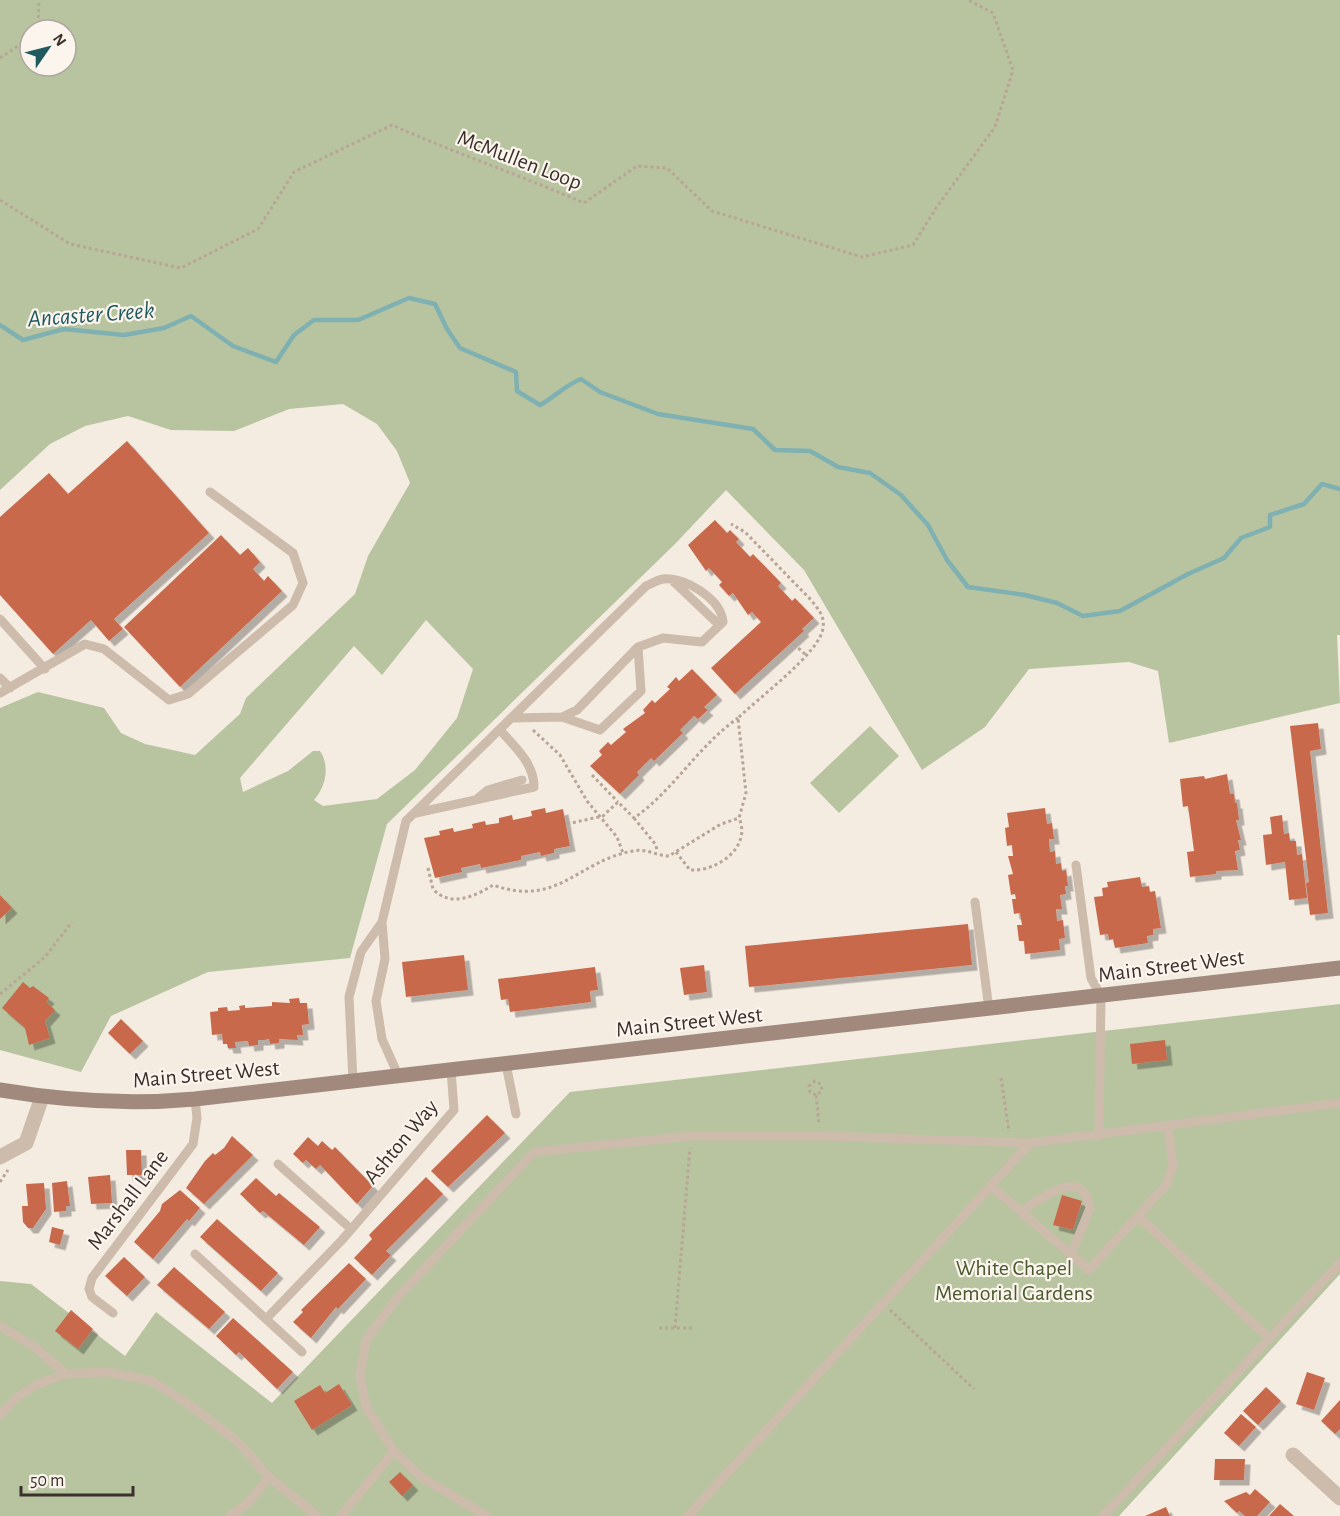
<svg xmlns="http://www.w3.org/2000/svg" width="1340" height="1516" font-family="'Alegreya Sans',sans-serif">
<defs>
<filter id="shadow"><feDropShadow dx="5.5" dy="5.5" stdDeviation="0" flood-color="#0004"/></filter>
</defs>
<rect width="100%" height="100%" fill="#f4ebe1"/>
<path fill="#b8c4a0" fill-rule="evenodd" d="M 0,0 L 1340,0 L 1340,635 L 1337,635 L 1340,703 L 1169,743 L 1158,671 L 1129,662 L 1029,669 L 985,727 L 922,770 L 804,570 L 726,490 L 675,544 L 387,824 L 350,958 L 208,972 L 111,1016 L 81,1072 L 0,1050 L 0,708 L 38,692 L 104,708 L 121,733 L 145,744 L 195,755 L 240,714 L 246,698 L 355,594 L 368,556 L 410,483 L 397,451 L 377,424 L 343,404 L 289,409 L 234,431 L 171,430 L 128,416 L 85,426 L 50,444 L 0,490 ZM 30,30 L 66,30 L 66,66 L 30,66 ZM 426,620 L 473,669 L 457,718 L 415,770 L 377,799 L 323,806 L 314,800 C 326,786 330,766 320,751 L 313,751 L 288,771 L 243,792 L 240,778 L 354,646 L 382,675 Z
M 870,726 L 899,756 L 839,813 L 810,783 Z
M 1340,1004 L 1340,1274 L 1119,1516 L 0,1516 L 0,1281 L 31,1284 L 125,1356 L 156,1312 L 272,1403 L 570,1092 Z"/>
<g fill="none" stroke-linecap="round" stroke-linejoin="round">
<path stroke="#7fb0b2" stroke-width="4.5" d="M 0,325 L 23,340 L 64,329 L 124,335 L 164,328 L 191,316 L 233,346 L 276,362 L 294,335 L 314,320 L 358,320 L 409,298 L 435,304 L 447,329 L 460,348 L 516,372 L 517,391 L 540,405 C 555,397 565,385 581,379 L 600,392 L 658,414 L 753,429 L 775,450 L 810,451 L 838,467 L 870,473 L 901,495 L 928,525 L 947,560 L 968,587 L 1025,595 L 1057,603 L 1083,616 L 1120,611 L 1188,574 L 1224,558 L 1241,538 L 1270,527 L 1270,515 L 1304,504 L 1322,484 L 1340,489"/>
</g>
<path fill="#c8694b" filter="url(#shadow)" d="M 127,441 L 209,533 L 114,619 L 123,629 L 109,641 L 91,620 L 53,654 L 0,595 L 0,517 L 49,473 L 68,494 Z
M 715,520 L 727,533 L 730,530 L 739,539 L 736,542 L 750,557 L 753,554 L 781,583 L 778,586 L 792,601 L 795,598 L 814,618 L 802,629 L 804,631 L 735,694 L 711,668 L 761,622 L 752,612 L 748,615 L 733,593 L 729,596 L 719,585 L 722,582 L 709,568 L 706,571 L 688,545 Z
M 221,535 L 240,555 L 248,548 L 260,562 L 253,569 L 264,581 L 268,576 L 282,591 L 180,687 L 124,627 Z
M 692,669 L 717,695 L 704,707 L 708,710 L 698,719 L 694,716 L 680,730 L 683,733 L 654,761 L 651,758 L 637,772 L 639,775 L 620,794 L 590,766 L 602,755 L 599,751 L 608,742 L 611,745 L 626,732 L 623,729 L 645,713 L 643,710 L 652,700 L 655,703 L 670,689 L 667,687 L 676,677 L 679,681 Z
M 1318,723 L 1321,749 L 1310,751 L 1328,913 L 1310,915 L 1306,883 L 1309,882 L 1290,726 Z
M 1227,774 L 1230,794 L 1234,794 L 1235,803 L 1237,803 L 1239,820 L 1236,820 L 1241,840 L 1238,840 L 1240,850 L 1235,851 L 1238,870 L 1216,871 L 1216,874 L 1190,877 L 1187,852 L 1194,851 L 1188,806 L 1183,807 L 1180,779 L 1204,776 L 1205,779 Z
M 545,808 L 546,813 L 563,809 L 570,846 L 554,849 L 554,853 L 541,856 L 540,852 L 521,856 L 521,860 L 481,868 L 480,864 L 461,868 L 462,872 L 435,878 L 424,838 L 440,835 L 439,831 L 453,828 L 454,832 L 473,828 L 472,824 L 485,821 L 486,825 L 499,823 L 499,818 L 512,815 L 513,820 L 532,816 L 531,811 Z
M 1045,808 L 1047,824 L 1052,823 L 1054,839 L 1049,839 L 1050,852 L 1055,851 L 1056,864 L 1061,863 L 1062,871 L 1066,870 L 1068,886 L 1065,886 L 1066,894 L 1060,895 L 1062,909 L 1056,909 L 1057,921 L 1063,920 L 1065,938 L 1059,939 L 1060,950 L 1025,954 L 1024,941 L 1019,941 L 1017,925 L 1022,925 L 1020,913 L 1014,914 L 1012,899 L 1016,899 L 1015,894 L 1011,895 L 1008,875 L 1013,874 L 1008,856 L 1013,856 L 1012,845 L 1007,846 L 1005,828 L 1009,827 L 1007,813 Z
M 1282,815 L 1284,834 L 1289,833 L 1290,841 L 1296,841 L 1297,855 L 1302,854 L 1307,898 L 1289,900 L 1285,862 L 1266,865 L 1263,835 L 1272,834 L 1270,817 Z
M 1140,877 L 1142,887 L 1149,886 L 1150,892 L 1155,891 L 1161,928 L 1153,929 L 1153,935 L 1147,936 L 1148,943 L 1115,948 L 1113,939 L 1109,940 L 1108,934 L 1100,935 L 1094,897 L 1103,896 L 1102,888 L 1108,887 L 1107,882 Z
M 0,895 L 12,908 L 0,919 Z
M 968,924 L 972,965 L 749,987 L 745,946 Z
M 464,955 L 468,990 L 406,997 L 402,962 Z
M 704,965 L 707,992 L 684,995 L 680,968 Z
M 595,967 L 598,990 L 590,991 L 591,1002 L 510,1012 L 508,999 L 501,1000 L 498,979 Z
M 23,982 L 30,988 L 33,986 L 49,998 L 46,1002 L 55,1010 L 45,1021 L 50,1038 L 29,1045 L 25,1028 L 2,1008 Z
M 299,998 L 300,1003 L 307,1003 L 309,1024 L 302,1025 L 303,1035 L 297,1035 L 298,1040 L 279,1039 L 279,1043 L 270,1044 L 269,1039 L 264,1040 L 258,1040 L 258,1045 L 249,1046 L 248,1041 L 235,1042 L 236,1048 L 228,1048 L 227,1044 L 223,1044 L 222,1034 L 212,1035 L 210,1012 L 218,1011 L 218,1008 L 227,1007 L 228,1011 L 240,1010 L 239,1006 L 245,1005 L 245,1008 L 272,1006 L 272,1002 L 290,1003 L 289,999 Z
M 121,1019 L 143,1041 L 130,1054 L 108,1033 Z
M 1165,1040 L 1167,1060 L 1132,1064 L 1130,1044 Z
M 487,1115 L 505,1133 L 448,1187 L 431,1171 Z
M 232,1136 L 253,1155 L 204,1204 L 186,1188 L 205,1161 L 213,1153 L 215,1155 L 224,1148 Z
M 308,1137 L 318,1146 L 322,1141 L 332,1150 L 335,1147 L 373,1186 L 357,1204 L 320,1165 L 316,1169 L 306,1160 L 303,1163 L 293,1154 Z
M 126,1150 L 141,1150 L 142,1175 L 127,1175 Z
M 110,1175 L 112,1203 L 91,1204 L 88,1177 Z
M 426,1177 L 443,1194 L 386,1251 L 391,1255 L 372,1275 L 354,1258 L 372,1239 L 369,1235 Z
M 256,1178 L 276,1196 L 279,1193 L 320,1227 L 304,1245 L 263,1211 L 260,1213 L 240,1194 Z
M 67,1181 L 70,1206 L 66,1206 L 66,1211 L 54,1212 L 52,1183 Z
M 44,1183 L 46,1209 L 33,1228 L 28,1228 L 23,1222 L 22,1206 L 28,1206 L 26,1184 Z
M 180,1190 L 200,1208 L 189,1221 L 187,1219 L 153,1259 L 134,1242 L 160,1211 L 162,1204 Z
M 1062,1195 L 1082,1201 L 1073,1230 L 1053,1225 Z
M 217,1219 L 278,1273 L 261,1291 L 200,1237 Z
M 52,1227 L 64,1230 L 60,1245 L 49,1242 Z
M 124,1257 L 145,1277 L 127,1296 L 105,1276 Z
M 349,1263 L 366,1279 L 338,1309 L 336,1307 L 311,1338 L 293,1322 L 303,1312 L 301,1310 Z
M 174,1267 L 225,1312 L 209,1329 L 157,1285 Z
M 71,1310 L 93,1329 L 78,1349 L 55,1331 Z
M 233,1318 L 293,1372 L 277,1389 L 239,1352 L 236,1355 L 216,1336 Z
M 1307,1372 L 1325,1378 L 1314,1410 L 1296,1404 Z
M 339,1384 L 352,1405 L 312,1430 L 294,1401 L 320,1385 L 325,1393 Z
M 1266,1387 L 1281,1401 L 1258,1425 L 1243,1411 Z
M 1340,1400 L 1340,1429 L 1335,1434 L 1321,1421 Z
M 1241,1414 L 1256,1427 L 1239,1446 L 1224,1433 Z
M 1215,1459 L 1245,1459 L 1244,1480 L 1214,1480 Z
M 400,1472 L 413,1485 L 402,1496 L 389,1482 Z
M 1255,1489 L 1270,1502 L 1257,1516 L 1245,1516 L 1239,1511 L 1237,1513 L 1224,1501 L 1246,1492 L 1250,1495 Z
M 1280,1504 L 1294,1516 L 1269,1516 Z
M 1166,1507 L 1170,1516 L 1145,1516 Z"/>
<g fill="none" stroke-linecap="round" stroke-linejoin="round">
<path stroke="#b9a596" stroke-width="3" stroke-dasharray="3 3" stroke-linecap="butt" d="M 38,30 L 39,0
M 0,58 L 30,38
M 0,200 L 70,244 L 181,268 L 258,229 L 294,172 L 392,125 C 455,153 520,175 584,203 L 637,166 L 667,168 L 712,211 L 862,257 L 913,245 L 936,208 L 995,127 L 1013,70 L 993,13 L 968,0
M 794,644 L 806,655
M 533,730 L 560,755 L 587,801 L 617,837 L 623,853
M 592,775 L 618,802
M 634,818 L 656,845 L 657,852
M 567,824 L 603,816 L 618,802 L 634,818 C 674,790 698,746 738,718
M 676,852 L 690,870 C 717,872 752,847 739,818
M 428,868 L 433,889 C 450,908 476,896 493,885 C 558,908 577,861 633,851 C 646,848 657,856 669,856 L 721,824 L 739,818 L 746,793 L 738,718 C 757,699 820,653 823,628 C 825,616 818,609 811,600 L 745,532 L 731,524
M 0,994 L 45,957 L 72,922
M 1001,1078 L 1009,1132
M 816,1095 L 810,1092 L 809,1086 L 815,1081 L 821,1084 L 822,1091 L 816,1095 L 819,1124
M 0,1182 L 8,1170
M 890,1310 L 974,1389
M 659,1328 L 693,1328
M 675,1328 L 690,1148"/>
<path stroke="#cdbbac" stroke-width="9" d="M 673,581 L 715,621
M 0,619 L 45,669
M 0,678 L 10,688
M 0,693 L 85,644 L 104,649 L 169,700 L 188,694 L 293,605 L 303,583 L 293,553 L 210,492
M 562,717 L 600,730 L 641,691 L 638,647
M 478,798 L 488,790 L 522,780
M 416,813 L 534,787 C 534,763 515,747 500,730
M 1076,865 L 1091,978 L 1101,996 L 1099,1136
M 975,902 L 989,1009
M 506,1064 L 516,1114
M 399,1077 L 382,1039 L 376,1001 L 385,959 L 382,922 L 406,821 L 646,586 C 651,584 657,580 663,579 C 686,577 721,599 723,622 L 702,642 L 663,638 L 638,647 L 577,710 L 562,717 L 513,718
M 353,1081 L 349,997 L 361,952 L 382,922
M 278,1164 L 351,1229
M 992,1187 L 1089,1270 L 1166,1185 L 1173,1167 L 1168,1126
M 1022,1211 C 1041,1199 1083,1164 1090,1208 L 1071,1255
M 1138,1216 L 1270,1339
M 195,1254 L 302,1352
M 113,1313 L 92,1297 L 89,1289 L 92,1278 L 193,1144 L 197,1118 L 195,1099
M 266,1319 L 342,1240 L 454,1110 L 451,1070
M 0,1326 L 35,1347 L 66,1374
M 0,1415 L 17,1397 L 40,1383 L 66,1374 L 108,1372 L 152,1381 L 190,1405 L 237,1441 L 269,1477 L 317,1516
M 230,1516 L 248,1503 L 269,1477
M 341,1516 L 394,1451
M 487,1516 L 421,1477 L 394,1451 L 366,1407 L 360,1375 L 366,1340 L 397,1298 L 534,1152 L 691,1136 L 820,1136 L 1030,1143 L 1340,1103
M 688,1516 L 1030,1143
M 1103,1516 L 1340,1263"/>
<path stroke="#cdbbac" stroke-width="15" d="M 0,1157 L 26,1143 L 42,1097
M 1293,1455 L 1340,1498"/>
<path stroke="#a18a7d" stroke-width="15" d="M 0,1090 C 65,1101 129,1105 195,1099 L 1340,968"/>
</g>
<g text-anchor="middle" stroke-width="4.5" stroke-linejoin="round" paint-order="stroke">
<g font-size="22" fill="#3b302b" stroke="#fbf5ee">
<text transform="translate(520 159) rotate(21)" y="8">McMullen Loop</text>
<text transform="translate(1171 965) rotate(-7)" y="8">Main Street West</text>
<text transform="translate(689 1021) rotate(-6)" y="8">Main Street West</text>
<text transform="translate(206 1073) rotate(-5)" y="8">Main Street West</text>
<text transform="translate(400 1141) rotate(-50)" y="8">Ashton Way</text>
<text transform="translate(127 1199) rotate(-53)" y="8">Marshall Lane</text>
</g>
<g font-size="22" fill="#4a5a2e" stroke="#fbf5ee">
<text x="1014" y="1275">White Chapel<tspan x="1014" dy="25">Memorial Gardens</tspan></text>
</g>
<g font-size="24" font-style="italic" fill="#1f5a5e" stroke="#fbf5ee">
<text transform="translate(91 314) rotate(-4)" y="8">Ancaster Creek</text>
</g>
</g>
<g transform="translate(48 48) rotate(55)"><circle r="28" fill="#fbf5ee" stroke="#aea6a0" stroke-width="1.5"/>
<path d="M0-4.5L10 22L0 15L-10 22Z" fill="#1f5a5e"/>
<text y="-9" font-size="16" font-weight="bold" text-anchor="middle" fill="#3b302b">N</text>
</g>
<path d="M21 1486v9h112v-9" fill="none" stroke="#3b302b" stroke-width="3"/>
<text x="30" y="1486" font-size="18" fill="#3b302b" stroke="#fbf5ee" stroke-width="4.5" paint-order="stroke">50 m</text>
</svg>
